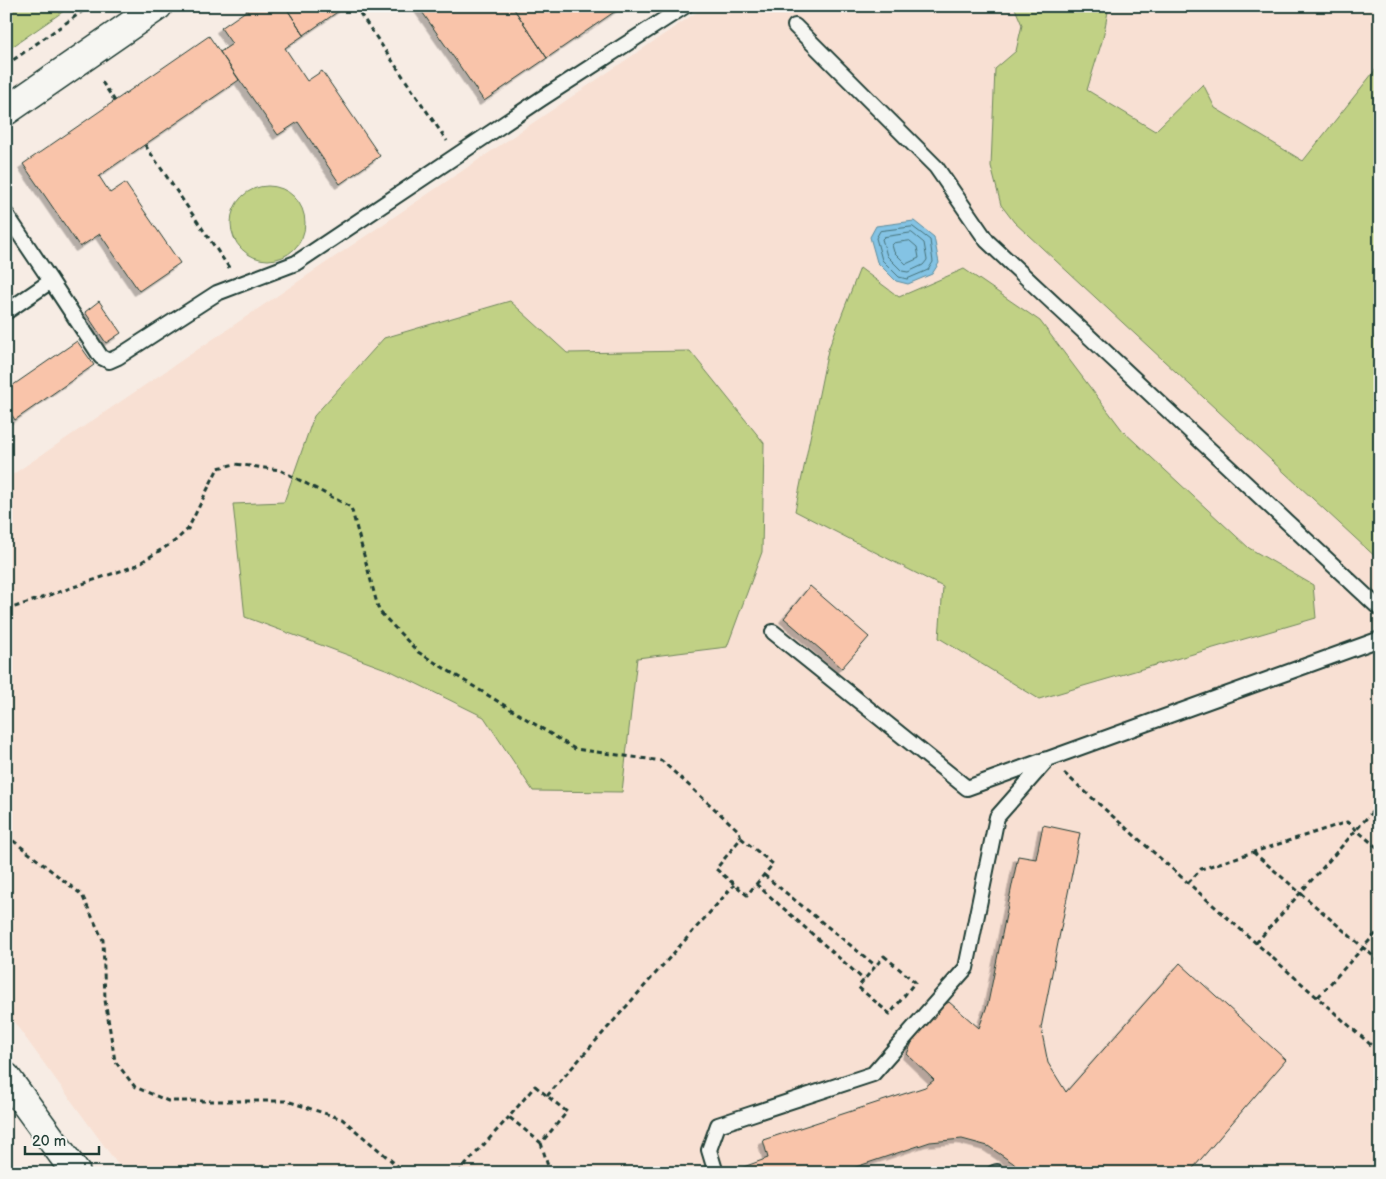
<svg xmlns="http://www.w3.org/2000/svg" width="1386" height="1179" font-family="'Balsamiq Sans',sans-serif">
<defs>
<filter id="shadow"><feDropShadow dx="-4.5" dy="4.5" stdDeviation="0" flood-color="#0004"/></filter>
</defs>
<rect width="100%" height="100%" fill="#f7ece4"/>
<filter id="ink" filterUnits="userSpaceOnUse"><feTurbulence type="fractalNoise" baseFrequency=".02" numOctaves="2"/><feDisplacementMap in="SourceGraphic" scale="10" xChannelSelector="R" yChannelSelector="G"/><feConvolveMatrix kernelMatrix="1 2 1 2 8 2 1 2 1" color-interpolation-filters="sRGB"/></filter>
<g filter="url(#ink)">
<path fill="#f8e0d3" d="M 706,6 L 1380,6 L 1380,1173 L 124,1173 L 6,1011 L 6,479 Z"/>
<path fill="#c1d185" stroke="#70875c" d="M 6,6 L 71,6 L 6,51 Z
M 1014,6 L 1109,6 L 1103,38 L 1087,90 L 1155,131 L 1203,84 L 1215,108 L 1303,161 L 1380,64 L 1380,561 L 1014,222 L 1001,205 L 991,166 L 995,69 L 1016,51 L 1022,25 Z
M231 223a37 37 0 1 1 74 0a37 37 0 1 1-74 0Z
M 860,268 L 899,297 L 964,269 L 1040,321 L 1123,431 L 1249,548 L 1313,585 L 1316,618 L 1039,699 L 939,638 L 943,587 L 795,511 L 828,350 Z
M 510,301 L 567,353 L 690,351 L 764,443 L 762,552 L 727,647 L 637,658 L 622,792 L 533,791 L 484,717 L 391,671 L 245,617 L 233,504 L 284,502 L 314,416 L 384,338 Z"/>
<path fill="#84c3e4" stroke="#5c8d9e" d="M 914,221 L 934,237 L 939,263 L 932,274 L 908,284 L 896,281 L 877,262 L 870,237 L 876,226 Z"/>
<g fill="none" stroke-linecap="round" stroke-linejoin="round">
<path stroke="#47737a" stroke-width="1" d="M 913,227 L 930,240 L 933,262 L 928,270 L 907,279 L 899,277 L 882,260 L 876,238 L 880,231 Z
M 912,233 L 924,243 L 927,260 L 923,265 L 908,272 L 902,271 L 887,256 L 882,239 L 884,237 Z
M 910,241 L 917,247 L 919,258 L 906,264 L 894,252 L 892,245 L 894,243 Z"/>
</g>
<path fill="#f9c4aa" stroke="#1f3d34" filter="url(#shadow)" d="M 253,6 L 285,6 L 304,35 L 285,48 L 307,81 L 322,71 L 380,156 L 340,184 L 298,122 L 278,135 L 220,52 L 232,44 L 221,28 Z
M 285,6 L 346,6 L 304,35 Z
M 418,6 L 512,6 L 547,58 L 484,101 Z
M 512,6 L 623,6 L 547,58 Z
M 209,36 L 239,80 L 99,176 L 110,193 L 125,183 L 180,263 L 139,291 L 100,234 L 80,247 L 23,164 Z
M 99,301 L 121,333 L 106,343 L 85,312 Z
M 77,341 L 94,365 L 15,420 L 6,406 L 6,390 Z
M 810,586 L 869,637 L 842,668 L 784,618 Z
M 1043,825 L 1080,833 L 1041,1028 L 1048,1063 L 1066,1092 L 1180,963 L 1286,1060 L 1189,1173 L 1024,1173 L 1013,1163 L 988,1146 L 962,1139 L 930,1142 L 838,1173 L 743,1173 L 741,1168 L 768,1158 L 763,1140 L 925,1087 L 934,1080 L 907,1054 L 917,1031 L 933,1012 L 949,1002 L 979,1028 L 988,1003 L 1018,856 L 1036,859 Z"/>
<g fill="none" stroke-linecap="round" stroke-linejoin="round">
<g stroke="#1f3d34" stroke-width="18">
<path id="service" d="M 795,26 L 936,167 L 987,241 L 1380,609
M 6,214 L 51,281 L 6,312
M 51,281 L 101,357 L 109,361 L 118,357 L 217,293 L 296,263 L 541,99 L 685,6
M 773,632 L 967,788 L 1047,759
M 716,1173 L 709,1150 L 718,1125 L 873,1074 L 966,968 L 997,817 L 1048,759 L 1380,639
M 994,1173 L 997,1172"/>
</g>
<g stroke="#1f3d34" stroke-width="31">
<path id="minor" d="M 6,111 L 158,6"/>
</g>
<g stroke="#1f3d34" stroke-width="31">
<path id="tertiary" d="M 6,1077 L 76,1173"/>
</g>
<path stroke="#1f3d34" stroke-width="3" stroke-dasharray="5 4" stroke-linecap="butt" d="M 355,6 L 447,141
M 6,65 L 90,6
M 102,82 L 115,101
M 145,145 L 230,269
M 6,610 L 135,566 L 175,541 L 188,529 L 218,468 L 235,464 L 280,470 L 351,507 L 379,611 L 418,652 L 575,749 L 662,761 L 739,831 L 741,838
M 1064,773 L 1380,1053
M 6,835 L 82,895 L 103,940 L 105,1000 L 115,1061 L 135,1087 L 168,1101 L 287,1101 L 342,1119 L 406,1173
M 741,838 L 773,864 L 747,895 L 716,869 Z
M 1253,852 L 1380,962
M 764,875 L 876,966
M 1188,883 L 1201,869 L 1347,822 L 1380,850
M 756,884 L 864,980
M 1256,943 L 1380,803
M 884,956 L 915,982 L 890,1014 L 858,987 Z
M 1318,997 L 1380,929
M 535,1086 L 567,1112 L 541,1143 L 509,1117 Z
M 547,1096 L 734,885
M 541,1143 L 550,1173
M 458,1173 L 509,1117"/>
<use href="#service" stroke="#f6f6f2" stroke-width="14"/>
<use href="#minor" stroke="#f6f6f2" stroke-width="28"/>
<use href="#tertiary" stroke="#f6f6f2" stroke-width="28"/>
</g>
</g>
<rect width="1386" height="1179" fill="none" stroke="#f6f6f2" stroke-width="25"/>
<rect x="12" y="12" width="1361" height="1154" fill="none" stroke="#1f3d34" stroke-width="2" filter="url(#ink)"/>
<path d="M25 1146v8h74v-8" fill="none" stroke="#1f3d34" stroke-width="2.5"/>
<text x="32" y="1146" font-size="15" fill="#1f3d34" stroke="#f6f6f2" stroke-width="4" paint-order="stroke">20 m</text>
</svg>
